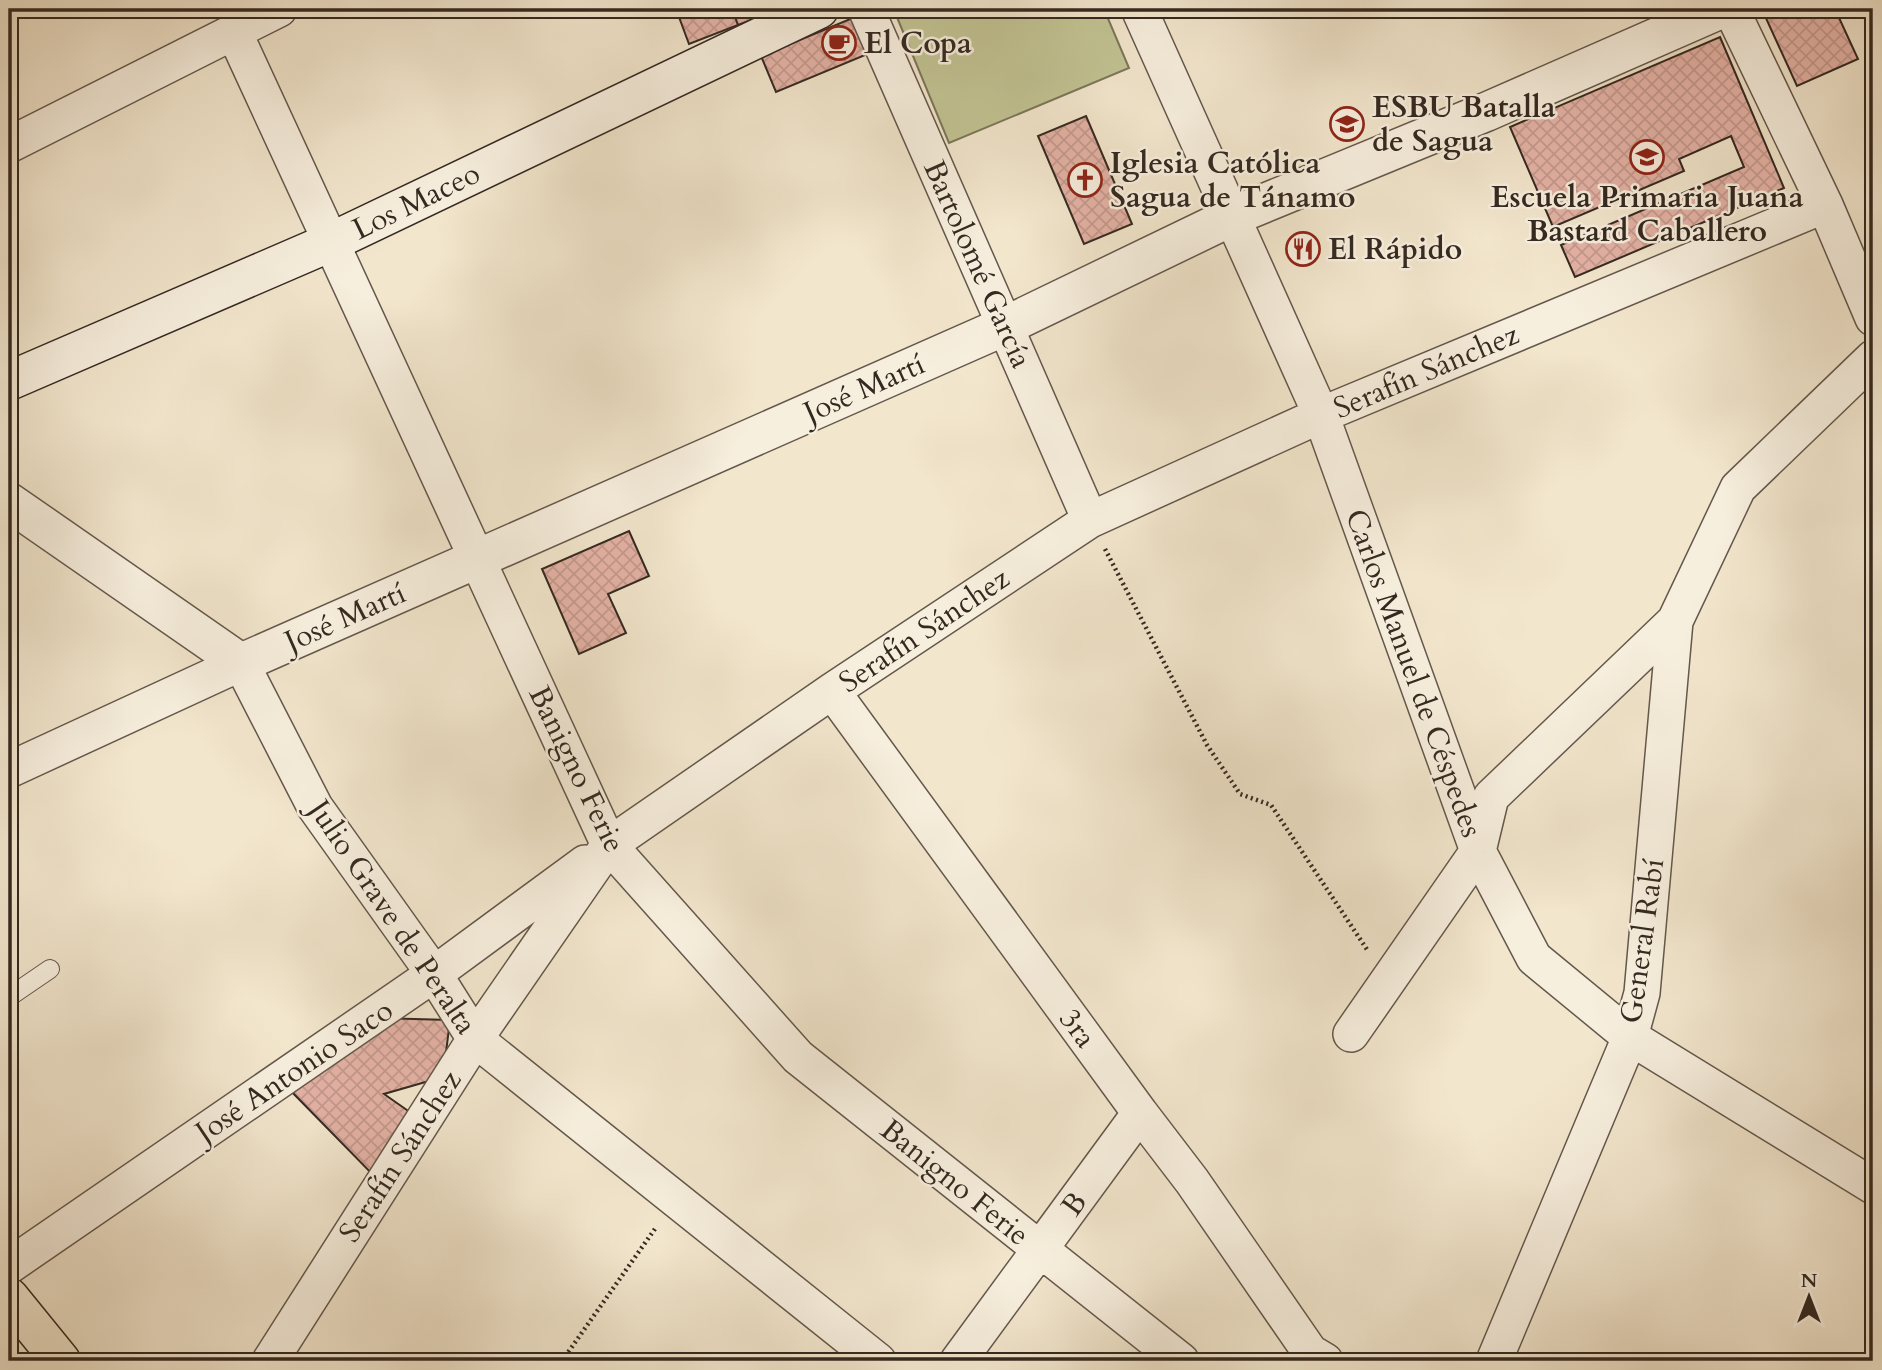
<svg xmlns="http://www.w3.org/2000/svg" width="1882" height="1370" font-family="Cardo,serif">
<defs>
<pattern id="building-cross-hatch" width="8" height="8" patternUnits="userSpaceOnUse" patternTransform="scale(1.75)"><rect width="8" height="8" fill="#e4b2a5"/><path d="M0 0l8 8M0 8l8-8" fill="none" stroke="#c4998e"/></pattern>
</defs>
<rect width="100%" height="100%" fill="#f2e6cd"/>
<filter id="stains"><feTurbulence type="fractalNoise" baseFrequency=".00286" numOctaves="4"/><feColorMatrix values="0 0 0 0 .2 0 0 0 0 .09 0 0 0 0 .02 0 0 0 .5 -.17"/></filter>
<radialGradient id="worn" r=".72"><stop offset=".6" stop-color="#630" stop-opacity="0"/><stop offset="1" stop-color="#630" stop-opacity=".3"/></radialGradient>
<path fill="#c2c393" stroke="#7b765a" stroke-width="2" d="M 897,9 L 1104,9 L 1129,68 L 949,143 L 894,10 Z"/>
<path fill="url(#building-cross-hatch)" stroke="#342921" stroke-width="2" d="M 676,9 L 732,9 L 738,25 L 689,44 Z
M 732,9 L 780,9 L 738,25 Z
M 1648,9 L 1687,9 L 1655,24 Z
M 1782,9 L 1835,9 L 1858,59 L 1797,86 L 1765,16 Z
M 1863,9 L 1873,9 L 1873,25 L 1871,26 Z
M 855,17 L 870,53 L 776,92 L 761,56 Z
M 1720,37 L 1784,188 L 1575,277 L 1561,245 L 1744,167 L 1731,136 L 1679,159 L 1684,171 L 1553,227 L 1510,127 Z
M 1086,116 L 1132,224 L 1084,244 L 1038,136 Z
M 629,531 L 649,576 L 608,594 L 626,633 L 579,654 L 542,569 Z
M 378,1018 L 450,1020 L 443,1077 L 384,1094 L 414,1115 L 376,1178 L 288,1088 Z"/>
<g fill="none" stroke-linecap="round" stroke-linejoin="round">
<g stroke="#64584c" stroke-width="20">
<path id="service" d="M 9,997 L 50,969"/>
</g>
<g stroke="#64584c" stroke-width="38">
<path id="minor" d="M 866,9 L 1090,520
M 1139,9 L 1321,415 L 1478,851 L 1534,958 L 1630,1037 L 1873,1186
M 1731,9 L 1825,205 L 1873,318
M 234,32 L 609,845 L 798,1057 L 1181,1361
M 9,145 L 279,9
M 832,691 L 1140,1113 L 1192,1181 L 1310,1352 L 1325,1361
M 9,770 L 241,663 L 315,807 L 434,974 L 475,1039 L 878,1361
M 1351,1034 L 1478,851 L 1491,797 L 1675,621 L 1738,488 L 1873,358
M 9,1266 L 434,974 L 585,863
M 270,1361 L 475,1039 L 609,845 L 832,691 L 1090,520 L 1321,415 L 1825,205
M 958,1361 L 1140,1113
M 1494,1361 L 1630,1037 L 1642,993 L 1675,621"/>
</g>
<g stroke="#64584c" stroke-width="41">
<path id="tertiary" d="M 9,502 L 241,663 L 1005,326 L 1233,216 L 1486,112 L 1721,9"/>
</g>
<g stroke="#342921" stroke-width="41">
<path id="secondary" d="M 9,381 L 331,242 L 819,9"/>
</g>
<g stroke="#342921" stroke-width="41">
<path id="primary" d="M 9,1297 L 61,1361"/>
</g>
<path stroke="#342921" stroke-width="4.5" stroke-dasharray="2 3.5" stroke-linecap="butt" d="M 1105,549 L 1207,745 L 1240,794 L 1271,805 L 1368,951
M 562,1361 L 657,1226"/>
<use href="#service" stroke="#f7efde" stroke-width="18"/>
<use href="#minor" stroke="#f7efde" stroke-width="35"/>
<use href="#tertiary" stroke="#f7efde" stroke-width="38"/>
<use href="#secondary" stroke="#f7efde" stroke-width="38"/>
<use href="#primary" stroke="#f2e6cd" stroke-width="38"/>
</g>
<defs>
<g id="cafe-ring" transform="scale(1.75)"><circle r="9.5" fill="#f7efde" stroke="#8f2418" stroke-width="1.5"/><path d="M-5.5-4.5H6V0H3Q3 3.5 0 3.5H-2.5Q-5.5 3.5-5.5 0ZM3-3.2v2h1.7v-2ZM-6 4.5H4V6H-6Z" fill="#8f2418"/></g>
<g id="school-ring" transform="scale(1.75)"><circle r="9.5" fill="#f7efde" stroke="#8f2418" stroke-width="1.5"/><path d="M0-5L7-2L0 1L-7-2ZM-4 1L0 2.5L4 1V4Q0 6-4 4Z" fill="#8f2418"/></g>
<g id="church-ring" transform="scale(1.75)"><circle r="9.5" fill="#f7efde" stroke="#8f2418" stroke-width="1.5"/><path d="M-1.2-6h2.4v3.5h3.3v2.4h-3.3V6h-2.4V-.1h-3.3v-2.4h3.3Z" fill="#8f2418"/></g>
<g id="restaurant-ring" transform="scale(1.75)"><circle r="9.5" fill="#f7efde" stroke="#8f2418" stroke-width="1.5"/><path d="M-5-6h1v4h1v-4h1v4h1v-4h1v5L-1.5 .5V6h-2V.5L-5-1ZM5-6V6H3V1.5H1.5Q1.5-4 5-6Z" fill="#8f2418"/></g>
</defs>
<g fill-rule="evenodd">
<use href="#cafe-ring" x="839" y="43"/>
<use href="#school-ring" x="1347" y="124"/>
<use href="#school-ring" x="1647" y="157"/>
<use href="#church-ring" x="1085" y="180"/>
<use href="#restaurant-ring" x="1303" y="249"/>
</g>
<g text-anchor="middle" stroke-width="5" stroke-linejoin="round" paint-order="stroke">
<g font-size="30" font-weight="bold" fill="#342921" stroke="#f7efde" text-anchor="start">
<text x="864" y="53">El Copa</text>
<text x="1372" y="117">ESBU Batalla<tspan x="1372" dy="34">de Sagua</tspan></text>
<text x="1110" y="173">Iglesia Católica<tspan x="1110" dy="34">Sagua de Tánamo</tspan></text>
<text x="1647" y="207" text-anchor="middle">Escuela Primaria Juana<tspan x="1647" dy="34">Bastard Caballero</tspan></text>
<text x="1328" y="259">El Rápido</text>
</g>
<g font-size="30" fill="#342921" stroke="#f7efde">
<text transform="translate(416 201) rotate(-26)" y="10">Los Maceo</text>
<text transform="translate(978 264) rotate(66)" y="10">Bartolomé García</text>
<text transform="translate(1426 371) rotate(-23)" y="10">Serafín Sánchez</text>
<text transform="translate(864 388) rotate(-24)" y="10">José Martí</text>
<text transform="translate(345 617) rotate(-24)" y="10">José Martí</text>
<text transform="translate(924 630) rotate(-34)" y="10">Serafín Sánchez</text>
<text transform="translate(1414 673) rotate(70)" y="10">Carlos Manuel de Céspedes</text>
<text transform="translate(577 769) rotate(64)" y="10">Banigno Ferie</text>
<text transform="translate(393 917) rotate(56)" y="10">Julio Grave de Peralta</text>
<text transform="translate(1642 941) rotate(-82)" y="10">General Rabí</text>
<text transform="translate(1078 1028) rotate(54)" y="10">3ra</text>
<text transform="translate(294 1071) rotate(-34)" y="10">José Antonio Saco</text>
<text transform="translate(400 1156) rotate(-57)" y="10">Serafín Sánchez</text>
<text transform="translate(955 1182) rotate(39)" y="10">Banigno Ferie</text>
<text transform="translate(1074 1204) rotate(-54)" y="10">B</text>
</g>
</g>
<rect width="1882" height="1370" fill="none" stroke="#f2e6cd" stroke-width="35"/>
<rect x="10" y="10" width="1861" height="1349" fill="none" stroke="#342921" stroke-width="3.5"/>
<rect x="18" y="18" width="1847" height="1335" fill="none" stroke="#342921" stroke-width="2"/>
<g transform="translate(1809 1297)" stroke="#f7efde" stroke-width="5" paint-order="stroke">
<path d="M0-5L12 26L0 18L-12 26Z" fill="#342921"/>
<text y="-10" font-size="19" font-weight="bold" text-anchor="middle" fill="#342921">N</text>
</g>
<rect width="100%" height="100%" filter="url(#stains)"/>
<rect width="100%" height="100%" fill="url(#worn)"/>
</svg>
